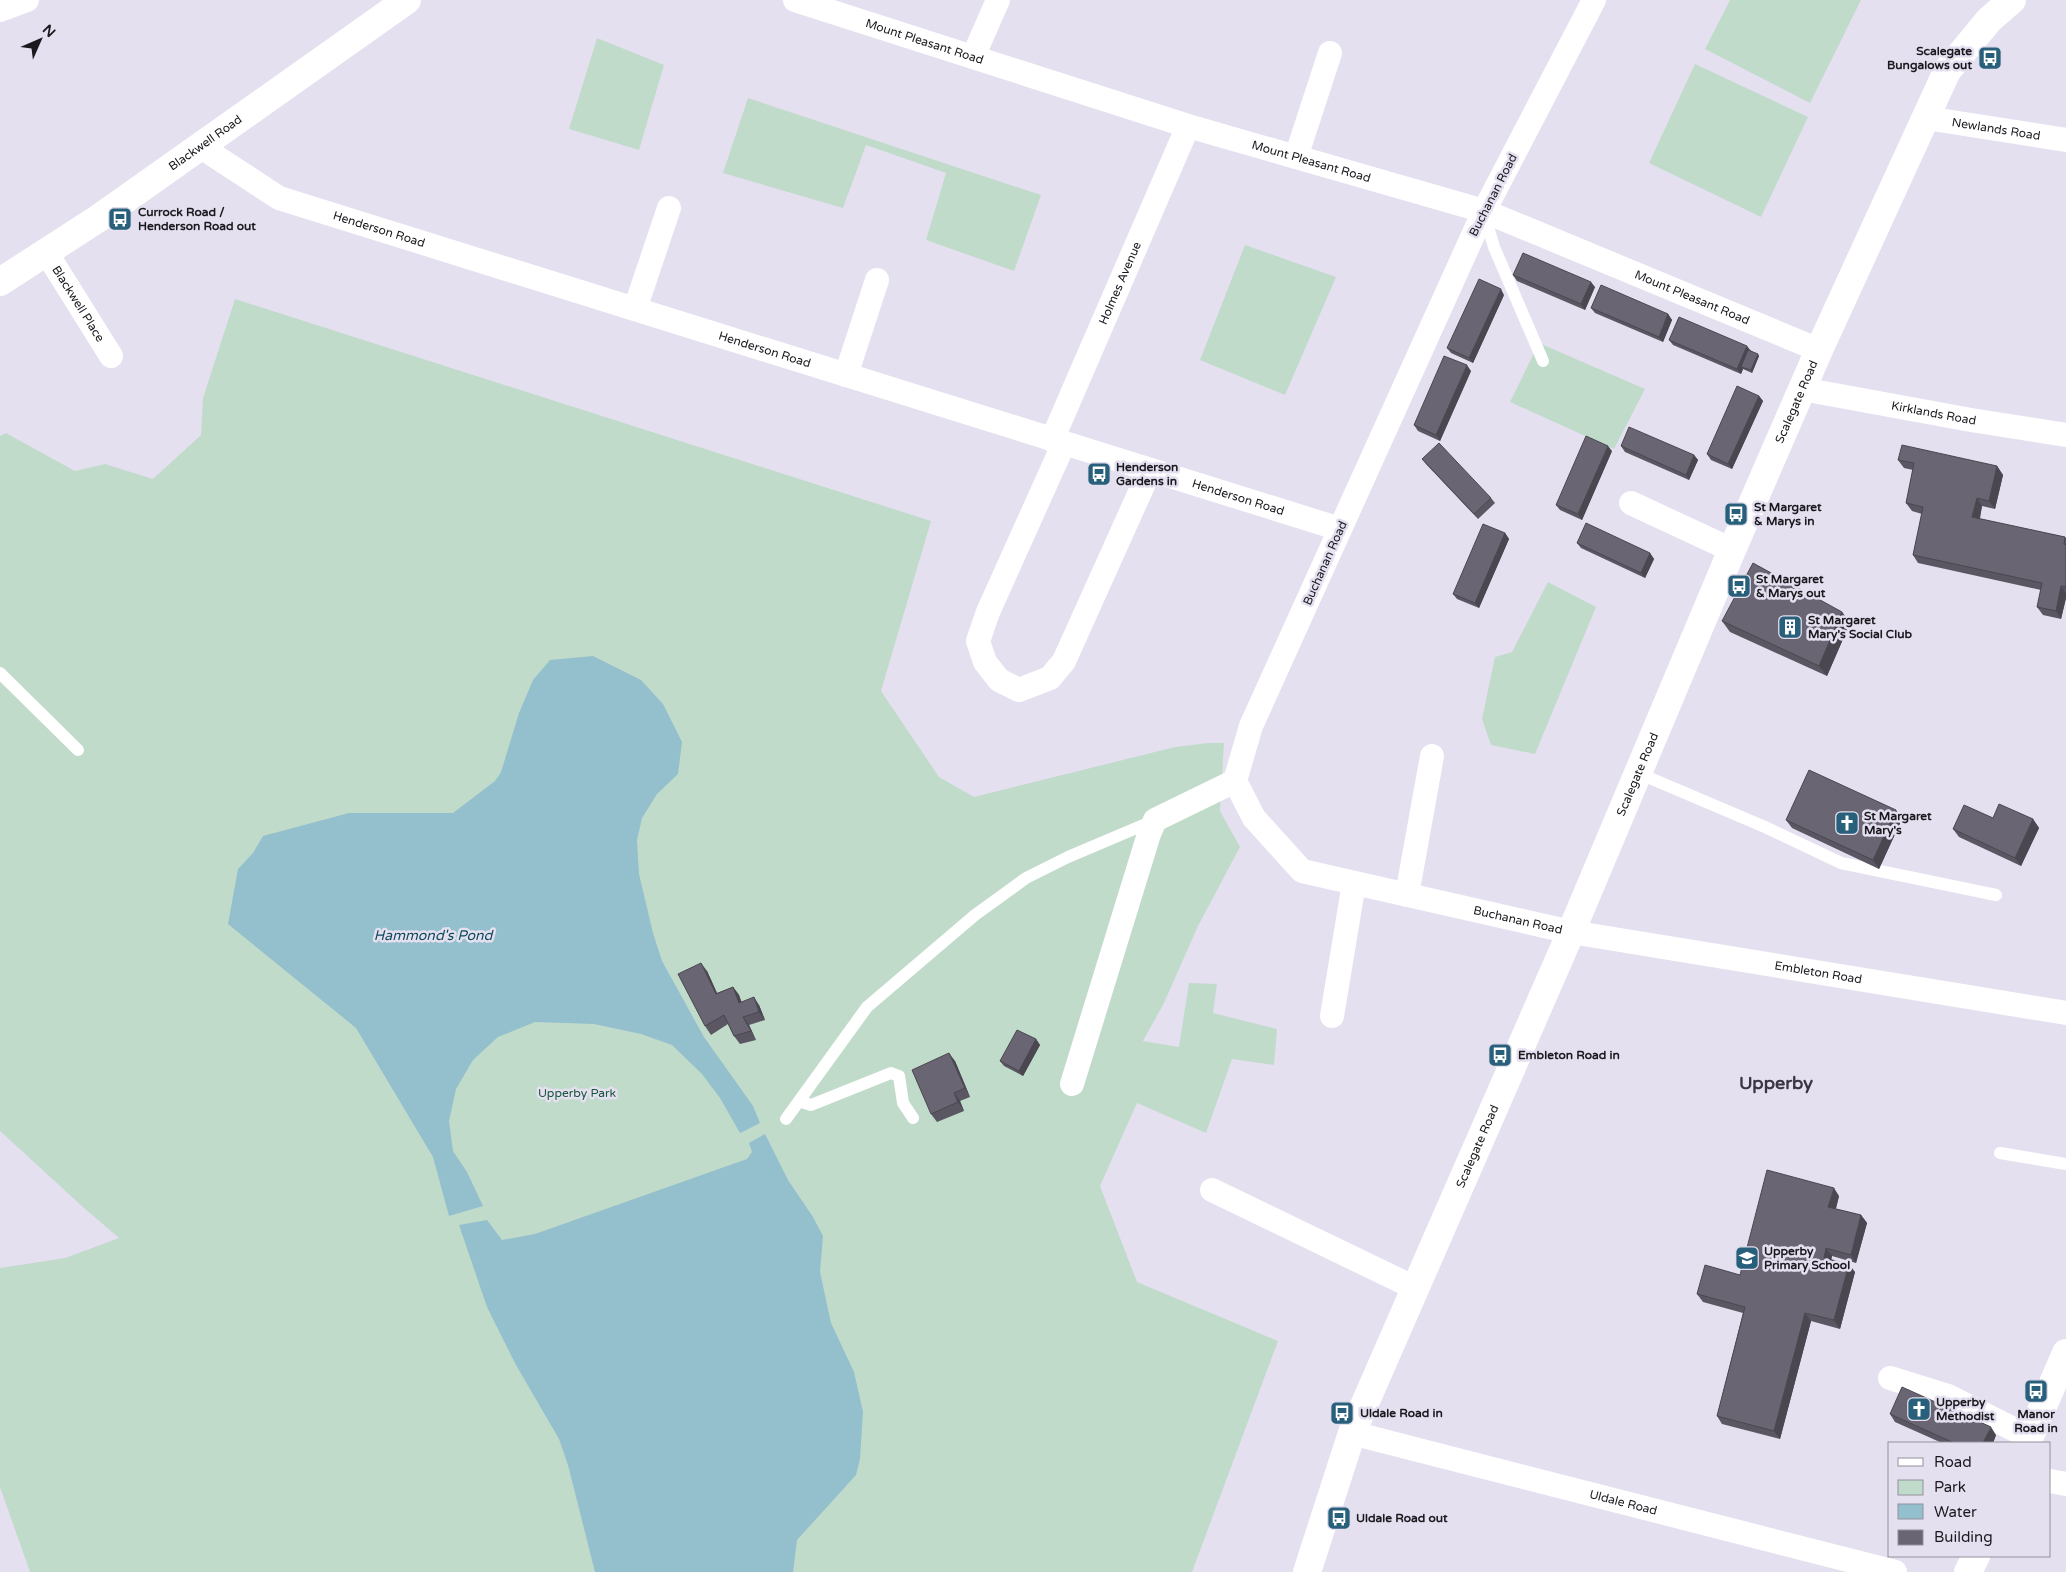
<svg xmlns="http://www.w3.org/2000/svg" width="2066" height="1572" font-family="'Varela Round',sans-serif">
<rect width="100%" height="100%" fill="#e5e0f0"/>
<path fill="#c1dbcb" d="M 1730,0 L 1861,0 L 1810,103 L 1705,49 Z
M 597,38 L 664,65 L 639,150 L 569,129 Z
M 1695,64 L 1808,117 L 1761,217 L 1649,163 Z
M 748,98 L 1041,195 L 1014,271 L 926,240 L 946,173 L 866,145 L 843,208 L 723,173 Z
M 1245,245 L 1336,277 L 1285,395 L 1200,360 Z
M 235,299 L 931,521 L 881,691 L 939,777 L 974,797 L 1175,747 L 1208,743 L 1224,743 L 1220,811 L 1240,847 L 1198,926 L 1164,1003 L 1143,1041 L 1179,1047 L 1189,983 L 1217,984 L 1213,1013 L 1277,1029 L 1274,1065 L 1232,1059 L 1206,1133 L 1137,1103 L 1100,1186 L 1137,1282 L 1278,1341 L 1192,1572 L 30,1572 L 0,1487 L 0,1268 L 65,1258 L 119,1238 L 84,1208 L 0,1131 L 0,436 L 6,433 L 75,471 L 105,464 L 153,479 L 201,435 L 203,398 Z
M 1539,343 L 1645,389 L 1614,449 L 1510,402 Z
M 1548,582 L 1596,607 L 1535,754 L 1491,745 L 1482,719 L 1495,657 L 1512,652 Z"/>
<path fill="#94bfcd" d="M 593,656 L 641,680 L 663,704 L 682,742 L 678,774 L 657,794 L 642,818 L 637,840 L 639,874 L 653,933 L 662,961 L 704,1037 L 753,1106 L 760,1123 L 740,1133 L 720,1098 L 702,1074 L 672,1045 L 641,1034 L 594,1024 L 535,1022 L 498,1037 L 473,1060 L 456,1089 L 449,1121 L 453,1151 L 467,1172 L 483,1206 L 449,1216 L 433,1157 L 356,1028 L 228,924 L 238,869 L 253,853 L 263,836 L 349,813 L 453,813 L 495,781 L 501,772 L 519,713 L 533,680 L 550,660 Z
M 765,1134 L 788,1180 L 813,1217 L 823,1236 L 820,1272 L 831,1323 L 854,1372 L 863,1412 L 860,1459 L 856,1475 L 797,1540 L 793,1572 L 595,1572 L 568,1465 L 559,1439 L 516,1365 L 487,1307 L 459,1225 L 487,1220 L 502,1240 L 535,1234 L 747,1159 L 752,1152 L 749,1143 Z"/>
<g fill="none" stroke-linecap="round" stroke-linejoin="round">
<path stroke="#fff" stroke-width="12" d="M 1484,213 L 1494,247 L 1543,361
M 0,673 L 78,750
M 1638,773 L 1765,827 L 1841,863 L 1996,895
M 799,1101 L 811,1105 L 891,1073 L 899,1076 L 903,1103 L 913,1118
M 786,1119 L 867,1007 L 975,915 L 1026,878 L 1068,857 L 1153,821
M 2000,1153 L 2066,1164"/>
<g stroke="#fff" stroke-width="24">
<path id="s1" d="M 795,0 L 1188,126 L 1484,211 L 1819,350"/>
<path id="s2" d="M 1594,0 L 1484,211 L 1251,726 L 1235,781 L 1254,818 L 1302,871 L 1571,932 L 2066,1013"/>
<path d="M 0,10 L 27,0"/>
<path d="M 973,57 L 998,0"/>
<path id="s3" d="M 1926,118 L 2066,140"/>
<path id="s4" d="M 201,147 L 279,198 L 1340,529"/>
<path d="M 1296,157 L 1330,53"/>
<path id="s5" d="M 46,252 L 111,356"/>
<path d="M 635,309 L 669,208"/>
<path d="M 846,375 L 877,280"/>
<path id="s6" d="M 1802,389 L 1971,420 L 2066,435"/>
<path id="s7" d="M 1052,440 L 1188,126"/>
<path d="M 1064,443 L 988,612 L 978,641 L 985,662 L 999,680 L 1019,690 L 1050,678 L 1064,661 L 1150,470"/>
<path d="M 1631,503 L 1732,550"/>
<path d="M 1407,895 L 1432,756"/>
<path d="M 1332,1016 L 1354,883"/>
<path d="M 1072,1084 L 1149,834 L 1155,820 L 1235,781"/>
<path d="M 1212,1190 L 1415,1288"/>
<path d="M 1890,1378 L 1948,1396 L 2029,1437"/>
<path id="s8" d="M 1352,1433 L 1895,1572"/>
<path d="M 2050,1481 L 2066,1484"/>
</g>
<g stroke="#fff" stroke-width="28">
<path id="s9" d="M 0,282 L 99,218 L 407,0"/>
<path d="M 2027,1443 L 2066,1353"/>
<path id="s10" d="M 1307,1572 L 1352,1433 L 1571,932 L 1732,550 L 1819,350 L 1947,71 L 1989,20 L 2012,0"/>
<path d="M 1968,1572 L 1976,1556"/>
</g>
</g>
<path fill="#5a5763" d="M 1513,275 L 1595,287 L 1585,310 L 1517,281 Z
M 1504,295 L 1473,363 L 1451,353 L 1447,348 Z
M 1591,308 L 1668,314 L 1672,320 L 1663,342 L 1595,313 Z
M 1669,340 L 1750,350 L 1759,356 L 1752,373 L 1743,369 L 1741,374 L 1673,345 Z
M 1471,371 L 1440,441 L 1418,431 L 1414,425 Z
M 1759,396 L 1763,401 L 1732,469 L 1711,460 L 1707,454 Z
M 1621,446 L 1694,455 L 1698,460 L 1689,480 L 1625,452 Z
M 1612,451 L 1582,520 L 1560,510 L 1556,505 Z
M 1422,459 L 1491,498 L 1495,503 L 1478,519 L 1426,464 Z
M 1898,460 L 1997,466 L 2003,475 L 1995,509 L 1982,506 L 1980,519 L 2065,537 L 2066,538 L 2066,598 L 2061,619 L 2043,615 L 2037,607 L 2041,590 L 1918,563 L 1913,555 L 1922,514 L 1912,511 L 1906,503 L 1913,470 L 1904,468 Z
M 1505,533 L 1509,539 L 1479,608 L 1457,599 L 1453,594 Z
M 1577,543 L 1650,553 L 1654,559 L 1645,578 L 1581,548 Z
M 1842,612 L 1850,623 L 1827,676 L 1730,632 L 1722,621 Z
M 1993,818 L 2033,819 L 2039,828 L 2021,866 L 1959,837 L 1953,829 Z
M 1902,819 L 1879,869 L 1792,828 L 1786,820 Z
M 707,971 L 717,993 L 733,987 L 739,995 L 741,1002 L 759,1005 L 765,1020 L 749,1025 L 756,1040 L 740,1044 L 734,1036 L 728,1024 L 711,1035 L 705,1026 Z
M 1036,1039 L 1040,1045 L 1023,1076 L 1004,1066 L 1000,1061 Z
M 955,1061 L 970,1097 L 960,1101 L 964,1111 L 937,1122 L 931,1114 Z
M 1839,1196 L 1836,1209 L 1861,1215 L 1867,1223 L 1856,1263 L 1832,1256 L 1831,1260 L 1855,1272 L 1840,1329 L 1811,1321 L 1780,1439 L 1722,1424 L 1717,1416 L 1743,1313 L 1703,1302 L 1697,1294 L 1740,1275 Z
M 1890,1414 L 1996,1435 L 1993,1443 L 1942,1443 L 1895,1422 Z"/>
<path fill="#4a4750" d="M 1591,282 L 1595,287 L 1585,310 L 1581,304 Z
M 1501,289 L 1504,295 L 1473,363 L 1469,358 Z
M 1668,314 L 1672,320 L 1663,342 L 1659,337 Z
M 1747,346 L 1751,351 L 1741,367 L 1743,369 L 1741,374 L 1737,369 Z
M 1758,354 L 1759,356 L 1752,373 L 1751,370 Z
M 1467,365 L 1471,371 L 1440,441 L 1436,435 Z
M 1759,396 L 1763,401 L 1732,469 L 1728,464 Z
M 1608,446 L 1612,451 L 1582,520 L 1578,514 Z
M 1694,455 L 1698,460 L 1689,480 L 1686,475 Z
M 1997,466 L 2003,475 L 1995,509 L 1989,501 Z
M 1977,498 L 1982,506 L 1978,526 L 1972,517 Z
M 1505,533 L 1509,539 L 1479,608 L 1475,603 Z
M 1650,553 L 1654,559 L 1645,578 L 1641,573 Z
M 2061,586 L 2066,593 L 2066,598 L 2061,619 L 2056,611 Z
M 1842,612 L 1850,623 L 1827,676 L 1819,666 Z
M 1896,810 L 1902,819 L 1879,869 L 1873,860 Z
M 2033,819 L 2039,828 L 2021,866 L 2015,858 Z
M 701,963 L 707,971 L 721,1002 L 716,994 Z
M 733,987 L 739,995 L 745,1011 L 739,1003 Z
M 754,997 L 759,1005 L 765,1020 L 759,1012 Z
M 743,1017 L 749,1025 L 756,1040 L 751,1031 Z
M 1036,1039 L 1040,1045 L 1023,1076 L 1019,1071 Z
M 949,1053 L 955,1061 L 970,1097 L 965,1088 Z
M 954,1093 L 960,1101 L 964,1111 L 958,1102 Z
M 1834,1188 L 1839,1196 L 1834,1215 L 1828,1207 Z
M 1861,1215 L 1867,1223 L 1856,1263 L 1851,1255 Z
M 1826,1248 L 1832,1256 L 1830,1266 L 1824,1258 Z
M 1849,1264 L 1855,1272 L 1840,1329 L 1834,1320 Z
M 1805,1313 L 1811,1321 L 1780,1439 L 1774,1431 Z
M 1991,1427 L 1996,1435 L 1993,1443 L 1983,1443 Z"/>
<path fill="#696573" stroke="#4a4750" d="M 1523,253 L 1591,282 L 1581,304 L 1513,275 Z
M 1479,279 L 1501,289 L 1469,358 L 1447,348 Z
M 1601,285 L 1668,314 L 1659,337 L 1591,308 Z
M 1679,317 L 1747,346 L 1737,369 L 1669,340 Z
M 1748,350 L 1758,354 L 1751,370 L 1741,367 Z
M 1444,356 L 1467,365 L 1436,435 L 1414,425 Z
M 1737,386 L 1759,396 L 1728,464 L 1707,454 Z
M 1629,427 L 1694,455 L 1686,475 L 1621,446 Z
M 1586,436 L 1608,446 L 1578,514 L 1556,505 Z
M 1439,443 L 1491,498 L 1474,514 L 1422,459 Z
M 1902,445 L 1997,466 L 1989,501 L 1977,498 L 1972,517 L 2065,537 L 2064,544 L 2066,545 L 2066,587 L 2061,586 L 2056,611 L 2037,607 L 2042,583 L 1913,555 L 1923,507 L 1906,503 L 1914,463 L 1898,460 Z
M 1586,523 L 1650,553 L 1641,573 L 1577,543 Z
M 1483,524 L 1505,533 L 1475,603 L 1453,594 Z
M 1753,563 L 1842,612 L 1819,666 L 1722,621 Z
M 1809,770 L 1896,810 L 1873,860 L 1786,820 Z
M 1999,804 L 2033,819 L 2015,858 L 1953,829 L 1964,805 L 1993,818 Z
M 701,963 L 716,994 L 733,987 L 739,1003 L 754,997 L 759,1012 L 743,1017 L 751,1031 L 734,1036 L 724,1015 L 705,1026 L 678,974 Z
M 1017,1030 L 1036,1039 L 1019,1071 L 1000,1061 Z
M 949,1053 L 965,1088 L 954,1093 L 958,1102 L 931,1114 L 912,1070 Z
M 1767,1170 L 1834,1188 L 1828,1207 L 1861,1215 L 1851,1255 L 1826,1248 L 1824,1258 L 1849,1264 L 1834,1320 L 1805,1313 L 1774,1431 L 1717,1416 L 1745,1307 L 1697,1294 L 1705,1265 L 1740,1275 Z
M 1902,1387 L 1991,1427 L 1983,1443 L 1954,1443 L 1890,1414 Z"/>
<defs>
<g id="bus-square" transform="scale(1.25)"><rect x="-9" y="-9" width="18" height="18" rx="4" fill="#285f7a" stroke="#e5e0f0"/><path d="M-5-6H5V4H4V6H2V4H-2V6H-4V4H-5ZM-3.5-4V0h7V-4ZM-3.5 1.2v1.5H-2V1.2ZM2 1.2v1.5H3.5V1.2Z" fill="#fff"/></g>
<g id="building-square" transform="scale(1.25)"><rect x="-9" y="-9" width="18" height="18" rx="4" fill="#285f7a" stroke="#e5e0f0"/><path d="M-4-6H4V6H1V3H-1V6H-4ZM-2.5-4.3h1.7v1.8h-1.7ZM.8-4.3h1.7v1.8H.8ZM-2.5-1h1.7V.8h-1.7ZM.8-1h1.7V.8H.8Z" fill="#fff"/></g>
<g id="church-square" transform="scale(1.25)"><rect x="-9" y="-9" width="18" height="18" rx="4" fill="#285f7a" stroke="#e5e0f0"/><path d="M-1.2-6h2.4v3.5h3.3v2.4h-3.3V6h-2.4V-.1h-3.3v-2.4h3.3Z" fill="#fff"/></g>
<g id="school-square" transform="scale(1.25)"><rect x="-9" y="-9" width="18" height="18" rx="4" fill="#285f7a" stroke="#e5e0f0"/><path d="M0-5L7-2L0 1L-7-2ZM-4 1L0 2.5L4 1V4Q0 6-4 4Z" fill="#fff"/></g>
</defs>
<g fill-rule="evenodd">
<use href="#bus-square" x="1990" y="58"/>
<use href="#bus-square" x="120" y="219"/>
<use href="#bus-square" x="1099" y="474"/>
<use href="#bus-square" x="1736" y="514"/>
<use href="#bus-square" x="1739" y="586"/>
<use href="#building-square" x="1790" y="627"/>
<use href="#church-square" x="1847" y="823"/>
<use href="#bus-square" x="1500" y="1055"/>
<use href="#school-square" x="1747" y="1258"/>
<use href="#bus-square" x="2036" y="1391"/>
<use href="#church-square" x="1919" y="1409"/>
<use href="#bus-square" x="1342" y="1413"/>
<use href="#bus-square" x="1339" y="1518"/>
</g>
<g text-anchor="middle" stroke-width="5" stroke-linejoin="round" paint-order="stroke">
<g font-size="12" fill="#1a191e" stroke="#e5e0f0">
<text dy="4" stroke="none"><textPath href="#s1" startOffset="136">Mount Pleasant Road</textPath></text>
<text dy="4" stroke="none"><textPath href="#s3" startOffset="71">Newlands Road</textPath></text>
<text dy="4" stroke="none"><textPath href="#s9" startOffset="248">Blackwell Road</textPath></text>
<text dy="4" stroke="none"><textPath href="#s1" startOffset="541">Mount Pleasant Road</textPath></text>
<text transform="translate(1493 195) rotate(-63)" y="4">Buchanan Road</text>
<text dy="4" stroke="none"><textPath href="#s4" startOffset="198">Henderson Road</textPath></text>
<text dy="4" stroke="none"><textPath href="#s7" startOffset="171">Holmes Avenue</textPath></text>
<text dy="4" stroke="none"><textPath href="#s1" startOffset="946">Mount Pleasant Road</textPath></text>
<text dy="4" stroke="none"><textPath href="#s5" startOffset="61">Blackwell Place</textPath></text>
<text dy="4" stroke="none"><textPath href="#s4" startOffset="602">Henderson Road</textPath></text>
<text dy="4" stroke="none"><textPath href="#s10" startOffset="1269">Scalegate Road</textPath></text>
<text dy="4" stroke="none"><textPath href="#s6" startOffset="134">Kirklands Road</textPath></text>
<text dy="4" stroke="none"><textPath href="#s4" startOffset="1098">Henderson Road</textPath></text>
<text transform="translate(1325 563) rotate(-66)" y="4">Buchanan Road</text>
<text dy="4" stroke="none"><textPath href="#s10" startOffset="864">Scalegate Road</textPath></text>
<text dy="4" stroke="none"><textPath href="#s2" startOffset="1195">Buchanan Road</textPath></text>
<text dy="4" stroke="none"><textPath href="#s2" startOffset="1500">Embleton Road</textPath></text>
<text dy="4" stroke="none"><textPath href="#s10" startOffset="459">Scalegate Road</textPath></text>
<text dy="4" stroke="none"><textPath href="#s8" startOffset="280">Uldale Road</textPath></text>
</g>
<g font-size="12" font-weight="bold" fill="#1a191e" stroke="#e5e0f0" text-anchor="start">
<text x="1972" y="55" text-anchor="end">Scalegate<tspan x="1972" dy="14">Bungalows out</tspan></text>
<text x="138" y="216">Currock Road /<tspan x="138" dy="14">Henderson Road out</tspan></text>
<text x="1116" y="471">Henderson<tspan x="1116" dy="14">Gardens in</tspan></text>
<text x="1754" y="511">St Margaret<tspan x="1754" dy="14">&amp; Marys in</tspan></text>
<text x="1756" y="583">St Margaret<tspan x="1756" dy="14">&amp; Marys out</tspan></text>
<text x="1808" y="624">St Margaret<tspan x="1808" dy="14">Mary's Social Club</tspan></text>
<text x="1864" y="820">St Margaret<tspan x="1864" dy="14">Mary's</tspan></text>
<text x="1518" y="1059">Embleton Road in</text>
<text x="1764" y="1255">Upperby<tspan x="1764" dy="14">Primary School</tspan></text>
<text x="1936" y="1406">Upperby<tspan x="1936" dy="14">Methodist</tspan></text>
<text x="1360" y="1417">Uldale Road in</text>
<text x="2036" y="1418" text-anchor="middle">Manor<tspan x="2036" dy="14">Road in</tspan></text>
<text x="1356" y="1522">Uldale Road out</text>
</g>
<g font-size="12" fill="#145438" stroke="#e5e0f0">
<text x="577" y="1097">Upperby Park</text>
</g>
<g font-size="14" font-style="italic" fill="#0c4a5a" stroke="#e5e0f0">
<text x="433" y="940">Hammond's Pond</text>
</g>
<g font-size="18" font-weight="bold" fill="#393542" stroke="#e5e0f0">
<text x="1776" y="1089">Upperby</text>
</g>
</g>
<rect x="1888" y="1442" width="162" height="115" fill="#e5e0f0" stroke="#94909c"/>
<rect x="1898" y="1458" width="25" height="8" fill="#ffffff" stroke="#94909c"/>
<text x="1934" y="1467" font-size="15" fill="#1a191e">Road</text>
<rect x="1898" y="1480" width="25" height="15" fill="#c1dbcb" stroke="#94909c"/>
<text x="1934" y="1492" font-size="15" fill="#1a191e">Park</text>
<rect x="1898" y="1504" width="25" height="15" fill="#94bfcd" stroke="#94909c"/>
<text x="1934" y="1517" font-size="15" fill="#1a191e">Water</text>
<rect x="1898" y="1530" width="25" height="15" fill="#696573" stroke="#94909c"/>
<text x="1934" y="1542" font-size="15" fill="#1a191e">Building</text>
<g transform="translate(40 40) rotate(45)" stroke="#e5e0f0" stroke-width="4" paint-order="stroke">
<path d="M0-4L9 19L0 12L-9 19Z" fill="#1a191e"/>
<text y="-8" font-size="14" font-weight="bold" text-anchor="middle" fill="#1a191e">N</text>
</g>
</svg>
